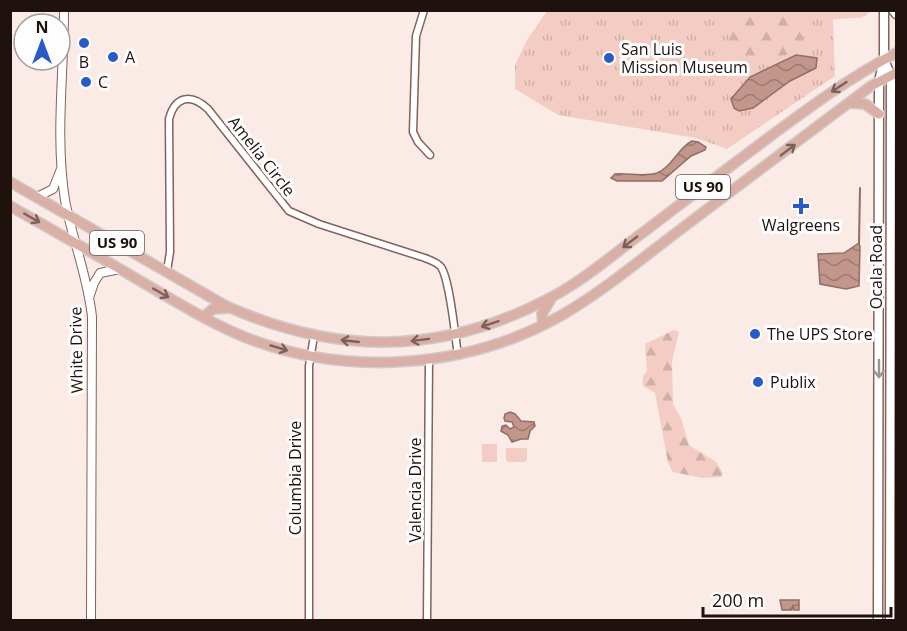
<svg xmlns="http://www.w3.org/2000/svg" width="907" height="631" font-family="'Open Sans',sans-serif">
<defs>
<pattern id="grass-tufts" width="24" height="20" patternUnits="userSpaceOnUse" patternTransform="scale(1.5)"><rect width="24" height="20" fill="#f3cdc4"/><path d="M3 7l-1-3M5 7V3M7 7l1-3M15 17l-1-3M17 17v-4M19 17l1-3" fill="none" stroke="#d0afa7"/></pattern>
<pattern id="forest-firs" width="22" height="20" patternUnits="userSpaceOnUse" patternTransform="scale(1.5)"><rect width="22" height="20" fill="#f3cdc4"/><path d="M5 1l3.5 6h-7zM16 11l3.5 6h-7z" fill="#d0afa7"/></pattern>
<pattern id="water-waves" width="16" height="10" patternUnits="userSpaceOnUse" patternTransform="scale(1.5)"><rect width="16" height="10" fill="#c2968b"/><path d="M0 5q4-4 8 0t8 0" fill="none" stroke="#9d7970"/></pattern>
</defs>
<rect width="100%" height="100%" fill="#fbebe7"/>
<path fill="url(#grass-tufts)" d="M 547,11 L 869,11 L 867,15 L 860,18 L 833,19 L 835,76 L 727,149 L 696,138 L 558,115 L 515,89 L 515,65 L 527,40 Z"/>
<path fill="url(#forest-firs)" d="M 718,11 L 808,11 L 801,51 L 740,66 Z
M 674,330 L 679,332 L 672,361 L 673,404 L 681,418 L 689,445 L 716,462 L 723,473 L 721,477 L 702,478 L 673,472 L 668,463 L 655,393 L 643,386 L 643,376 L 647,371 L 645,344 Z"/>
<path fill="#f3cdc4" d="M 482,444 L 497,444 L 497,462 L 482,462 Z
M 506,448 L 527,448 L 527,460 L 525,462 L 508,462 L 506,460 Z"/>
<path fill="url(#water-waves)" stroke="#916e66" stroke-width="1.5" d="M 796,55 L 817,58 L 816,68 L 790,81 L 753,108 L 739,111 L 734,108 L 731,99 L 750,77 Z
M 692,141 L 698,142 L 706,147 L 705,150 L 691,156 L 662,181 L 617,181 L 611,178 L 615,174 C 627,173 645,177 657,173 C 672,167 678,148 692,141 Z
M 859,243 L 860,247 L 859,286 L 846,289 L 820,284 L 818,254 L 844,253 Z
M 510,412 L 515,414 L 521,421 L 534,422 L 535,426 L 530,431 L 528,439 L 521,439 L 512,442 L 508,435 L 501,431 L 502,426 L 506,425 L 510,429 L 514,427 L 512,422 L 505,421 L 504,418 L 505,414 Z
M 780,600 L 799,600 L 799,610 L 794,610 L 793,605 L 792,610 L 782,610 Z"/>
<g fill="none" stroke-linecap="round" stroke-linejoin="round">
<path stroke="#916e66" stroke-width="2" d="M 859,243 L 860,188"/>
<g stroke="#84625a" stroke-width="9">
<path id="minor" d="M 424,10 L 416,36 L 413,132 L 418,142 L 430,155
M 167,271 L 170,252 L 169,119 C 175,96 191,93 208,109 L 289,211 L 319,224 L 425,258 C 430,260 437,262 441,267 C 450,280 455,336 458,355
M 309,620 L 309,366 L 314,336
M 427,620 L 429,360"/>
</g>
<g stroke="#84625a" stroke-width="10">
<path id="tertiary" d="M 64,10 C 64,73 55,137 65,200 C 72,239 88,277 92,317 L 91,620
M 37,197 L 53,189 L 61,169
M 89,298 L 94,283 L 100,273 L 120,269"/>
</g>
<g stroke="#84625a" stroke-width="11">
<path id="secondary" d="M 893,10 L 896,14
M 884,60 L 891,76 L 890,620
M 878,620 L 879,81 L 884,60 L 884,10"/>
</g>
<g stroke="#cecbca" stroke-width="12">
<path id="primary" d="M 848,103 L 865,104 L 879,114
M 10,182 L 226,306 C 334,354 437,356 544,301 C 581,283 612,255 645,231 C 684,201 724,171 764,141 C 807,109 849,78 896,53
M 10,206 C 56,232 102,258 147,285 C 180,304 212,324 247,338 C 348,377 467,369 562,315 C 605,290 645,256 685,226 C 747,180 809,133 871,86 L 896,73
M 203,317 L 213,309 L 227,308
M 543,324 L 542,314 L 551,299"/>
</g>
<use href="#minor" stroke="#fff" stroke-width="6"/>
<use href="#tertiary" stroke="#fff" stroke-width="8"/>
<use href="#secondary" stroke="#fff" stroke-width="8"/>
<use href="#primary" stroke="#dab0a6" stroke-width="9"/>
</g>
<defs><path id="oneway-shaft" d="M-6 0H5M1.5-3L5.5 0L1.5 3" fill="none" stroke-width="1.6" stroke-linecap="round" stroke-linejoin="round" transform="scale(1.5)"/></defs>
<g stroke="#7c615a">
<use href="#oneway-shaft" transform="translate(839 87) rotate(147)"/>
<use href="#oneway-shaft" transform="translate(788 150) rotate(-37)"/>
<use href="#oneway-shaft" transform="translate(32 218) rotate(30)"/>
<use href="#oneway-shaft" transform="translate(630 242) rotate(143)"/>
<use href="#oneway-shaft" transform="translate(161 293) rotate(30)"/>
<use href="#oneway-shaft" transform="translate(490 324) rotate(162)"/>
<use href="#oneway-shaft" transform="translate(420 340) rotate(173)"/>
<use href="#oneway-shaft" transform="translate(350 341) rotate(-174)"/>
<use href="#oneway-shaft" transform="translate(279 348) rotate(17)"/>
</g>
<use stroke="#9a9493" href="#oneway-shaft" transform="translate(879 369) rotate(90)"/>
<g fill="#285ac8" stroke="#fdfdfd" stroke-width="2">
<circle cx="84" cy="43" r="6"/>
<circle cx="113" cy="57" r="6"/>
<circle cx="609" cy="58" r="6"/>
<circle cx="86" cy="82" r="6"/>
<path d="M798 197h6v6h6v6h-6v6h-6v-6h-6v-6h6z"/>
<circle cx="755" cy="334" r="6"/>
<circle cx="758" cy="382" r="6"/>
</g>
<g text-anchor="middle" stroke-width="6" stroke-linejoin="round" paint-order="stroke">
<g fill="#fdfdfd" stroke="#625856" stroke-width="1.5">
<rect x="676" y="175" width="54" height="24" rx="4.5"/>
<rect x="90" y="231" width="54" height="24" rx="4.5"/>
</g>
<g font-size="15" font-weight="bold" fill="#1f120e">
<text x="703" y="192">US 90</text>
<text x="117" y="248">US 90</text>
</g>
<g font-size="16" fill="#1f120e" stroke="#fdfdfd" text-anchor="start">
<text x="621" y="55">San Luis<tspan x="621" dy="18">Mission Museum</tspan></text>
<text x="125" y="63">A</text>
<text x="84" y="68" text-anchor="middle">B</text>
<text x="98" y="88">C</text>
<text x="801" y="231" text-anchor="middle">Walgreens</text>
<text x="767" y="340">The UPS Store</text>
<text x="770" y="388">Publix</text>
</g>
<g font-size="16" fill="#1f120e" stroke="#fdfdfd">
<text transform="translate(262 156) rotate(52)" y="6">Amelia Circle</text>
<text transform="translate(876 267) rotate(-90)" y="6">Ocala Road</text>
<text transform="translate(76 350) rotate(-91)" y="6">White Drive</text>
<text transform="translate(295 478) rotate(-90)" y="6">Columbia Drive</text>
<text transform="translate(415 490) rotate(-90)" y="6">Valencia Drive</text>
</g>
</g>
<rect width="907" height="631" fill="none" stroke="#1f120e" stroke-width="24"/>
<g transform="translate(42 42)"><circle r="28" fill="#fdfdfd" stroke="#a49f9d" stroke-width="1.5"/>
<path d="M0-4.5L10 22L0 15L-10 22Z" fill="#285ac8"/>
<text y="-9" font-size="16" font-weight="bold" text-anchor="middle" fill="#1f120e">N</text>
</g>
<path d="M703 607v9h188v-9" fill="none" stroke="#1f120e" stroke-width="3"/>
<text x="712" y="607" font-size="18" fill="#1f120e" stroke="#fdfdfd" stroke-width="4.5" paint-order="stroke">200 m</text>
</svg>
